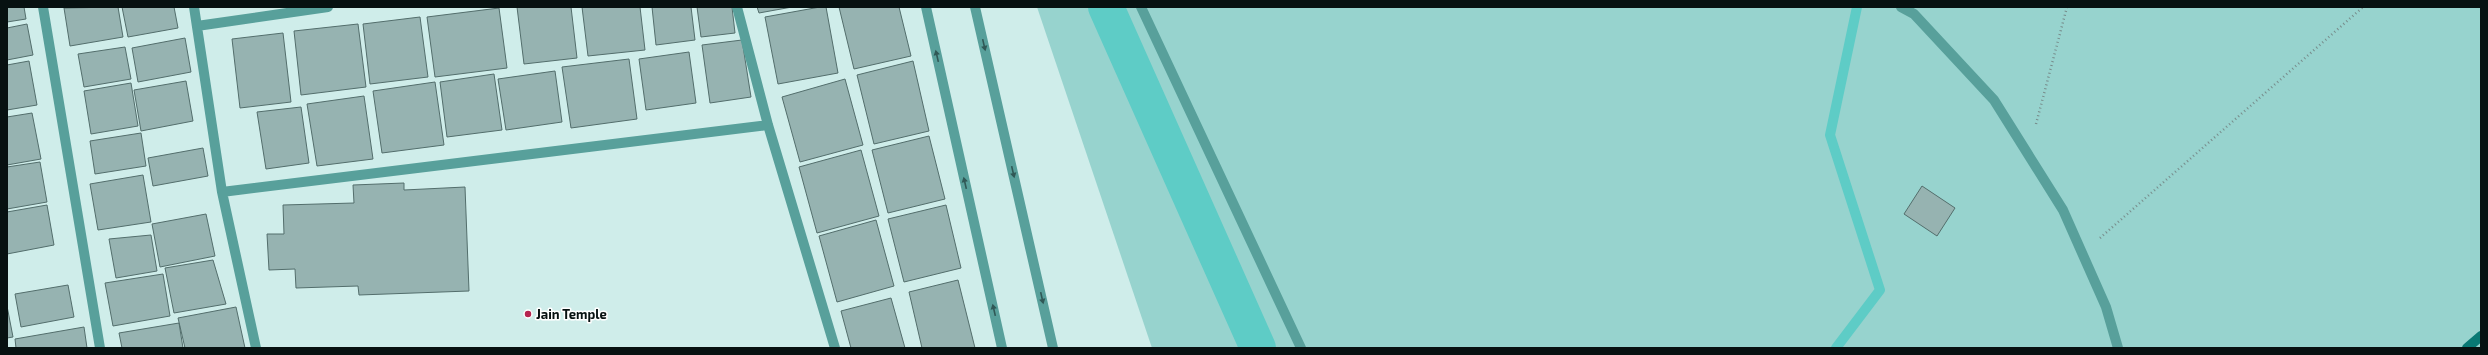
<svg xmlns="http://www.w3.org/2000/svg" width="2488" height="355" font-family="'Exo 2',sans-serif">
<rect width="100%" height="100%" fill="#cfedea"/>
<path fill="#97d3ce" d="M 1037,7 L 2481,7 L 2481,348 L 1152,348 Z"/>
<g fill="none" stroke-linecap="round" stroke-linejoin="round">
<path stroke="#5eccc6" stroke-width="10" d="M 1836,348 L 1880,290 L 1830,135 L 1857,7"/>
<path stroke="#5eccc6" stroke-width="36" d="M 1106,7 L 1258,348"/>
</g>
<path fill="#96b3b1" stroke="#536e6c" d="M 7,7 L 24,7 L 26,19 L 7,22 Z
M 118,7 L 123,37 L 70,46 L 64,8 Z
M 122,7 L 174,7 L 178,28 L 128,37 Z
M 517,7 L 571,7 L 577,58 L 524,64 Z
M 582,7 L 640,7 L 645,50 L 588,56 Z
M 652,7 L 691,7 L 695,40 L 656,45 Z
M 697,7 L 732,7 L 735,33 L 701,37 Z
M 757,7 L 792,7 L 759,13 Z
M 820,7 L 826,7 L 838,73 L 778,84 L 765,17 Z
M 839,7 L 899,7 L 911,56 L 854,69 Z
M 499,8 L 507,68 L 435,77 L 427,17 Z
M 420,17 L 428,77 L 370,84 L 363,24 Z
M 27,24 L 33,55 L 7,60 L 7,28 Z
M 358,24 L 366,87 L 301,95 L 294,31 Z
M 283,33 L 291,102 L 240,108 L 232,39 Z
M 185,38 L 191,72 L 138,82 L 132,48 Z
M 742,40 L 751,97 L 710,103 L 702,45 Z
M 125,47 L 131,79 L 84,87 L 78,54 Z
M 689,52 L 696,103 L 646,110 L 639,59 Z
M 629,59 L 637,119 L 571,128 L 562,67 Z
M 29,61 L 37,105 L 7,110 L 7,65 Z
M 913,61 L 929,131 L 874,144 L 857,75 Z
M 555,71 L 562,122 L 506,130 L 498,79 Z
M 494,74 L 502,130 L 447,137 L 440,82 Z
M 845,79 L 863,145 L 800,162 L 782,97 Z
M 186,81 L 193,121 L 141,131 L 134,90 Z
M 435,82 L 444,145 L 382,153 L 373,91 Z
M 131,83 L 138,126 L 91,134 L 84,91 Z
M 364,96 L 373,159 L 317,166 L 307,104 Z
M 301,107 L 309,163 L 266,169 L 257,112 Z
M 32,113 L 41,159 L 7,165 L 7,117 Z
M 141,133 L 146,166 L 95,174 L 90,141 Z
M 929,136 L 945,199 L 888,213 L 872,150 Z
M 203,148 L 208,176 L 153,186 L 148,158 Z
M 861,150 L 879,216 L 817,233 L 799,167 Z
M 40,162 L 47,202 L 7,209 L 7,167 Z
M 143,175 L 151,222 L 98,230 L 90,184 Z
M 404,183 L 404,190 L 465,187 L 469,291 L 359,295 L 358,286 L 296,288 L 295,269 L 269,270 L 267,234 L 284,234 L 283,205 L 354,203 L 353,185 Z
M 1922,186 L 1955,208 L 1937,236 L 1904,214 Z
M 47,205 L 54,245 L 7,254 L 7,212 Z
M 946,205 L 961,268 L 904,282 L 888,219 Z
M 206,214 L 215,256 L 160,267 L 152,224 Z
M 876,220 L 894,286 L 837,302 L 819,236 Z
M 151,235 L 157,271 L 116,278 L 109,239 Z
M 213,260 L 226,304 L 174,313 L 165,268 Z
M 163,274 L 170,316 L 113,326 L 105,283 Z
M 958,280 L 975,348 L 922,348 L 909,292 Z
M 68,285 L 74,317 L 21,327 L 15,294 Z
M 891,298 L 905,348 L 851,348 L 841,311 Z
M 7,306 L 13,337 L 7,338 Z
M 236,307 L 245,348 L 185,348 L 178,318 Z
M 179,323 L 183,348 L 122,348 L 119,333 Z
M 84,327 L 87,348 L 16,348 L 15,339 Z"/>
<g fill="none" stroke-linecap="round" stroke-linejoin="round">
<path stroke="#778c8b" stroke-width="2.5" stroke-dasharray="1 3" stroke-linecap="butt" d="M 2036,124 L 2067,7
M 2100,238 L 2363,7"/>
<path stroke="#58a09b" stroke-width="10" d="M 1901,7 L 1914,14 L 1994,100 L 2063,210 L 2106,307 L 2118,348"/>
<path stroke="#58a09b" stroke-width="10" d="M 43,7 L 100,348
M 194,7 L 222,192 L 256,348
M 737,7 L 768,125 L 835,348
M 197,26 L 328,7
M 222,192 L 768,125"/>
<path stroke="#58a09b" stroke-width="10" d="M 926,7 L 1002,348
M 975,7 L 1053,348
M 1141,7 L 1301,348"/>
<path stroke="#097974" stroke-width="10" d="M 2467,348 L 2481,336"/>
</g>
<defs><path id="oneway-solid" d="M-6-.8H1V-3.2L6.5 0L1 3.2V.8H-6Z"/></defs>
<g fill="#305856">
<use href="#oneway-solid" transform="translate(984 45) rotate(77)"/>
<use href="#oneway-solid" transform="translate(937 56) rotate(-103)"/>
<use href="#oneway-solid" transform="translate(1013 172) rotate(77)"/>
<use href="#oneway-solid" transform="translate(965 183) rotate(-103)"/>
<use href="#oneway-solid" transform="translate(1042 298) rotate(77)"/>
<use href="#oneway-solid" transform="translate(994 310) rotate(-103)"/>
</g>
<circle fill="#b5244f" stroke="#fff" stroke-width="1.5" cx="528" cy="314" r="4"/>
<g text-anchor="middle" stroke-width="3" stroke-linejoin="round" paint-order="stroke">
<g font-size="13" font-weight="bold" fill="#071111" stroke="#fff" text-anchor="start">
<text x="536" y="319">Jain Temple</text>
</g>
</g>
<rect width="2488" height="355" fill="none" stroke="#071111" stroke-width="16"/>
</svg>
